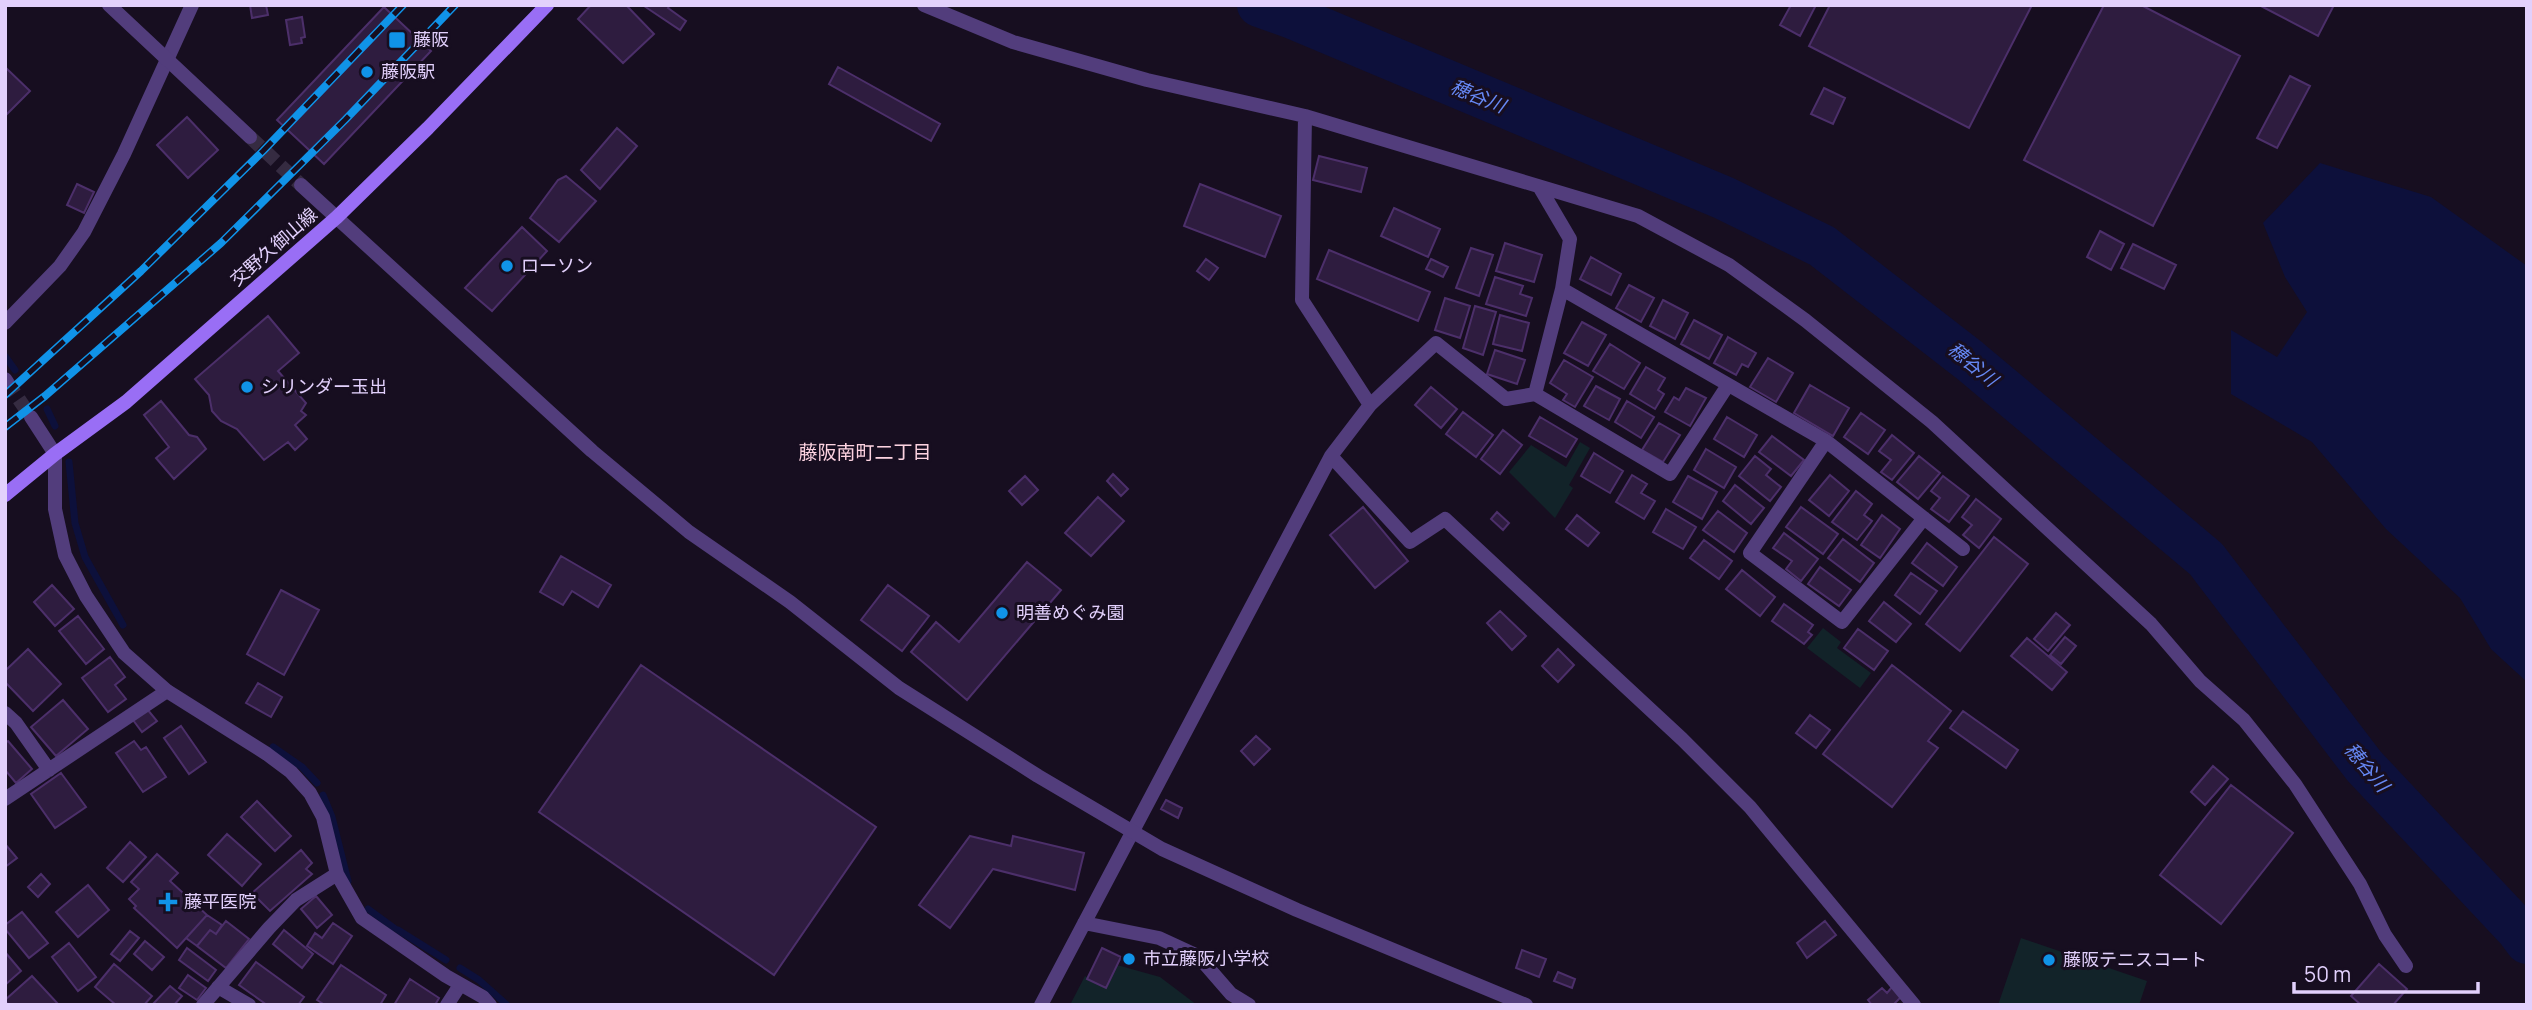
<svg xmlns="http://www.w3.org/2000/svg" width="2532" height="1010" font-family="Manrope,'Noto Sans JP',sans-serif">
<rect width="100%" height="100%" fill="#170e20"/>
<path fill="#122329" d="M 1580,442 L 1590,448 L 1569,485 L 1573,488 L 1555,518 L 1509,472 L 1531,445 L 1566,467 Z
M 1823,628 L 1841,642 L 1837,648 L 1871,673 L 1860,688 L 1807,648 Z
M 2021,938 L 2147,981 L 2139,1005 L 1998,1005 Z
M 1117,965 L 1160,977 L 1197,1005 L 1070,1005 L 1085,976 L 1106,988 Z"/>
<path fill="#0d103b" d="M 2320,163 L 2431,197 L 2527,266 L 2527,682 L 2491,649 L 2460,598 L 2386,529 L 2312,442 L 2231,394 L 2231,330 L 2277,357 L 2307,312 L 2285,277 L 2263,223 Z"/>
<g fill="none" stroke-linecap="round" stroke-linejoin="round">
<path stroke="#0d103b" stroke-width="7" d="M 5,356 L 15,370
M 47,409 L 55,426
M 69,462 L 75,523 L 85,557 L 123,625
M 273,747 L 302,767 L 317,783
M 323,795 L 332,817 L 348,881
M 368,909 L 394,928
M 398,930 L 446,960
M 460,968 L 479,980 L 507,1005"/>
<path stroke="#0d103b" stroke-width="44" d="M 1259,5 L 1290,16 L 1724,198 L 1822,246 L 1969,360 L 2206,559 L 2364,766 L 2518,930 L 2527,942"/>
</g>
<path fill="#2e1c3f" stroke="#4c2f6a" stroke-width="2" d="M 250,5 L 266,5 L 268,15 L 252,18 Z
M 591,5 L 626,5 L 654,34 L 623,63 L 578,19 Z
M 670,5 L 668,8 L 686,21 L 680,30 L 644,6 Z
M 1791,5 L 1816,5 L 1800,36 L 1780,25 Z
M 1830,5 L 2032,5 L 1969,128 L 1809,46 Z
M 2104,5 L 2141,5 L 2240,56 L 2153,226 L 2024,160 Z
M 2259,5 L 2334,5 L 2318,36 Z
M 384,7 L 431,51 L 324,164 L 277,120 Z
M 302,17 L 305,37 L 301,38 L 302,43 L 290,45 L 286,20 Z
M 5,67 L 30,91 L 5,116 Z
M 838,67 L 940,124 L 931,141 L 829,84 Z
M 2290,76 L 2310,86 L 2277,148 L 2257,138 Z
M 1824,88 L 1845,98 L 1833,124 L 1811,114 Z
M 187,117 L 218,150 L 188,178 L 157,145 Z
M 617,128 L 637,146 L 600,189 L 581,170 Z
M 1319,156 L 1367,168 L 1361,192 L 1313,180 Z
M 566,176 L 596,201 L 559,242 L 530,218 L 558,180 Z
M 77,184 L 94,192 L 84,213 L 67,205 Z
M 1200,184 L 1281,216 L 1265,257 L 1184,226 Z
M 1394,208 L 1440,229 L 1428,257 L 1381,236 Z
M 522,227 L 547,251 L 492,311 L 465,288 Z
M 2100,231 L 2124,244 L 2111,270 L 2087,257 Z
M 1505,243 L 1542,255 L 1534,282 L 1496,271 Z
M 2133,244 L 2176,265 L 2164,289 L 2121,268 Z
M 1471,248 L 1493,255 L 1479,296 L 1456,288 Z
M 1329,250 L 1430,292 L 1418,321 L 1317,279 Z
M 1591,257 L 1621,274 L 1611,295 L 1580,279 Z
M 1206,259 L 1218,268 L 1209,280 L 1197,271 Z
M 1431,259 L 1448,267 L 1443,277 L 1426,269 Z
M 1495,277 L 1523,286 L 1520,294 L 1532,298 L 1526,316 L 1486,304 Z
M 1629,285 L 1654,298 L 1641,322 L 1616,308 Z
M 1445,298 L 1470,306 L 1460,338 L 1435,330 Z
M 1663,300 L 1688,313 L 1675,339 L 1650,326 Z
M 1475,306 L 1496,312 L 1483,355 L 1463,348 Z
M 1500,315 L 1529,323 L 1522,351 L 1493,344 Z
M 268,316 L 299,353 L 278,371 L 306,403 L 301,411 L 306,415 L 295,425 L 307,439 L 295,450 L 288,442 L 264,460 L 237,429 L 221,421 L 212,411 L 209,395 L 195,379 Z
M 1694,320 L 1722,335 L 1709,359 L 1681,344 Z
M 1582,322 L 1606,335 L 1588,366 L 1564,353 Z
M 1728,337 L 1756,353 L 1748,367 L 1742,364 L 1736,375 L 1714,363 Z
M 1610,344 L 1640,363 L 1624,389 L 1593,371 Z
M 1495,350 L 1525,360 L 1517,384 L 1487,374 Z
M 1768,358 L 1793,373 L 1776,402 L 1750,387 Z
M 1564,360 L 1593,377 L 1575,407 L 1563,400 L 1567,394 L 1550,383 Z
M 1646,367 L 1665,378 L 1658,390 L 1664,394 L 1655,409 L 1630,394 Z
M 1810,385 L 1849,408 L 1833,436 L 1794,413 Z
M 1596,386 L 1620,399 L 1609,420 L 1584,406 Z
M 1431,387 L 1457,409 L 1441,428 L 1415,405 Z
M 1686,388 L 1706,398 L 1690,426 L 1665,412 L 1674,397 L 1679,400 Z
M 161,401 L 189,435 L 197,437 L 206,449 L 174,479 L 156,458 L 169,447 L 144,415 Z
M 1627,401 L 1654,417 L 1641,438 L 1615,422 Z
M 1463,412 L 1493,435 L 1476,457 L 1446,434 Z
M 1861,413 L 1885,430 L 1868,454 L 1844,437 Z
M 1540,417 L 1577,439 L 1566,457 L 1529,436 Z
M 1727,417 L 1757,435 L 1744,457 L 1714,439 Z
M 1659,423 L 1680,435 L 1663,462 L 1642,450 Z
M 1503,430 L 1522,445 L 1500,474 L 1481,459 Z
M 1892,435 L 1914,453 L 1892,480 L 1881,472 L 1891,460 L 1879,451 Z
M 1772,436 L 1804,460 L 1791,476 L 1759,452 Z
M 1706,449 L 1736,467 L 1724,488 L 1694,470 Z
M 1594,453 L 1623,471 L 1610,493 L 1581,476 Z
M 1755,456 L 1771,469 L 1766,475 L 1781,487 L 1770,501 L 1739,476 Z
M 1919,456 L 1940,473 L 1918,499 L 1897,482 Z
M 1113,474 L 1128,489 L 1121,496 L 1107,481 Z
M 1632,475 L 1647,484 L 1641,493 L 1655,501 L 1644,519 L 1616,502 Z
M 1830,475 L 1849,491 L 1829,516 L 1809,500 Z
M 1025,476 L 1038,490 L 1022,505 L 1009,491 Z
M 1688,476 L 1717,492 L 1702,519 L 1673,502 Z
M 1943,476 L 1969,496 L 1949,522 L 1931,509 L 1940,498 L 1931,491 Z
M 1735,485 L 1764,508 L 1751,524 L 1723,501 Z
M 1856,491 L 1872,504 L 1864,515 L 1872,521 L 1857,540 L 1832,522 Z
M 1098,497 L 1124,521 L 1091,556 L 1065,533 Z
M 1976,499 L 2001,519 L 1979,548 L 1963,535 L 1972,525 L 1962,517 Z
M 1363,507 L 1408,561 L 1375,588 L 1330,535 Z
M 1801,507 L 1838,534 L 1823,554 L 1786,527 Z
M 1666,509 L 1696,527 L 1683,549 L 1653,532 Z
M 1718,511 L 1747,533 L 1734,552 L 1703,530 Z
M 1497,512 L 1509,523 L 1503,530 L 1491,519 Z
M 1577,515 L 1599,533 L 1588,546 L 1566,529 Z
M 1882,515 L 1900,529 L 1880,558 L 1861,545 Z
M 1784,533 L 1818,559 L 1801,581 L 1786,569 L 1792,561 L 1773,548 Z
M 1994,537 L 2028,564 L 1960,651 L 1926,624 Z
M 1843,539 L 1874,563 L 1860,582 L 1828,558 Z
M 1704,540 L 1732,561 L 1719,579 L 1690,558 Z
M 1927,543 L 1957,567 L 1943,586 L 1912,563 Z
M 561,556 L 611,585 L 598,607 L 572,591 L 563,605 L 540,592 Z
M 1027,562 L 1061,590 L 967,700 L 911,652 L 936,622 L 959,642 Z
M 1820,567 L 1851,590 L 1839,606 L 1808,584 Z
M 1742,570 L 1775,597 L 1760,616 L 1726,589 Z
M 1911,573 L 1937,591 L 1920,614 L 1895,595 Z
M 52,585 L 74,609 L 55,626 L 34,602 Z
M 888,585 L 929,616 L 902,651 L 861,620 Z
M 281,590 L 319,610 L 284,675 L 247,654 Z
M 1884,602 L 1911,624 L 1896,642 L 1869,621 Z
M 1784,604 L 1813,625 L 1808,632 L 1812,635 L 1804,644 L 1772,621 Z
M 1500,611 L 1526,636 L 1512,650 L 1487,623 Z
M 2056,613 L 2070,625 L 2048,651 L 2034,639 Z
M 78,616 L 104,649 L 86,664 L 59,631 Z
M 1858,629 L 1888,651 L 1874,670 L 1844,648 Z
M 2065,637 L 2076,646 L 2061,664 L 2050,655 Z
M 2027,638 L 2067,672 L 2052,690 L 2011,656 Z
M 28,649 L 61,684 L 33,711 L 5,682 L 5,671 Z
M 1558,649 L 1574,665 L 1558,682 L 1542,666 Z
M 110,657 L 125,677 L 115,685 L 126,699 L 108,712 L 82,678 Z
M 641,665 L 876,827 L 774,975 L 539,812 Z
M 1892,665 L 1951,711 L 1928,741 L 1938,748 L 1892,807 L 1823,754 Z
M 258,683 L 282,697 L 271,717 L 246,703 Z
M 63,700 L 88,729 L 56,756 L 31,727 Z
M 147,709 L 157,721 L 142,732 L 133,720 Z
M 1963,711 L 2018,750 L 2006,768 L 1950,728 Z
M 1810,715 L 1830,730 L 1816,748 L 1796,733 Z
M 181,726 L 206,762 L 189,774 L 164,738 Z
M 1256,736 L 1270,749 L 1254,765 L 1241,751 Z
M 8,741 L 32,769 L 16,783 L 5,770 L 5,743 Z
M 134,741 L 141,750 L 146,747 L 166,777 L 143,792 L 116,753 Z
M 2213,766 L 2228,779 L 2205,805 L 2191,792 Z
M 61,773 L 86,807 L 55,828 L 31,794 Z
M 2231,785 L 2293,833 L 2221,924 L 2160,875 Z
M 1166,800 L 1182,808 L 1178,818 L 1161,809 Z
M 257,801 L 291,836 L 275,851 L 241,817 Z
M 227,834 L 261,864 L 242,886 L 208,855 Z
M 970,836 L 1011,846 L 1013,836 L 1084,853 L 1075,890 L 993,869 L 950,928 L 919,905 Z
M 130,842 L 146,857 L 123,882 L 107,868 Z
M 5,844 L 17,858 L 5,867 Z
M 301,850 L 312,863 L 306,869 L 312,874 L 270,911 L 252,893 Z
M 157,854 L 178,873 L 170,881 L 207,915 L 177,948 L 134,908 L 136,906 L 129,899 L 139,889 L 131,882 Z
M 41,874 L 50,884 L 38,897 L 28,887 Z
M 88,885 L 109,910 L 78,937 L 56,912 Z
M 316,896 L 332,915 L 317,928 L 301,909 Z
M 22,912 L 48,943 L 29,958 L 5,929 L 5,925 Z
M 207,915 L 222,925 L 216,934 L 210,930 L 197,946 L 186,938 Z
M 226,921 L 249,939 L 226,968 L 197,946 L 210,930 L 216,934 Z
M 1825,921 L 1836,935 L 1807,958 L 1797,943 Z
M 333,923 L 352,936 L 333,964 L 307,946 L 315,933 L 322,938 Z
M 284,930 L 313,954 L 302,968 L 273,944 Z
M 130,931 L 139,938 L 120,961 L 111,954 Z
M 145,941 L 164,957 L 152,970 L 134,954 Z
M 69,943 L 96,977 L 78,991 L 52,957 Z
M 187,948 L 216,970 L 208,981 L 179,960 Z
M 1102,948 L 1121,957 L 1106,988 L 1087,979 Z
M 1522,950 L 1546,959 L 1539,977 L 1516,968 Z
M 5,952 L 21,971 L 5,985 Z
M 256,962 L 304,997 L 298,1005 L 267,1005 L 239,985 Z
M 114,964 L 152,996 L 144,1005 L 116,1005 L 95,987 Z
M 2379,964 L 2407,989 L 2393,1005 L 2361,1005 L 2351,996 Z
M 341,965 L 386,995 L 380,1005 L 325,1005 L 317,1000 Z
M 1558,972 L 1575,979 L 1572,988 L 1554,981 Z
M 188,975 L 206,988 L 197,1000 L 179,988 Z
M 32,976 L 59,1005 L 8,1005 L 5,1000 Z
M 410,979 L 439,998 L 435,1005 L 394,1005 Z
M 170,986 L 182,996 L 174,1005 L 152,1005 Z
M 1892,987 L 1901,997 L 1893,1005 L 1872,1005 L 1868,1000 L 1882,988 L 1887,993 Z"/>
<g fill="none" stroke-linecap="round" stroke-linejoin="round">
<path stroke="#352b41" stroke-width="14" stroke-dasharray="14 7" stroke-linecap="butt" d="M 7,382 L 31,417"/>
<path stroke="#352b41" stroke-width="14" stroke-dasharray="14 7" stroke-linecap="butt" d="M 250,137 L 301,185"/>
<path stroke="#523d7c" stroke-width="14" d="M 5,713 L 16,723 L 49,770
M 5,799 L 167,691
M 447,1005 L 460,985"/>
<path stroke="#523d7c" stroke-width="14" d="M 924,5 L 1013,42 L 1147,80 L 1305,116 L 1638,216 L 1729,265 L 1805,320 L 1932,422 L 2151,624 L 2200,681 L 2244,720 L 2295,784 L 2360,884 L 2385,935 L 2406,966
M 1540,188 L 1570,239 L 1562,289 L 1826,441 L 1963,549
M 1562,289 L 1535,394 L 1670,474 L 1728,385
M 5,323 L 60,266 L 84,232 L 124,154 L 192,5
M 5,379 L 7,382
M 1370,405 L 1436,343 L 1506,399 L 1535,394
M 31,417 L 55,454 L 55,509 L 65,555 L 86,596 L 124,653 L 167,691 L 267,754 L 291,772 L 310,793 L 323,817 L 337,874 L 362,918 L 446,976 L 483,997 L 490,1005
M 1826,441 L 1750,553 L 1842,622 L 1924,518
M 1331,456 L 1410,542 L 1445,519 L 1682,739 L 1750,807 L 1914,1005
M 1084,923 L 1159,938 L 1198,956 L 1231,994 L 1249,1005
M 218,987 L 249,1005
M 203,1005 L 269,928 L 296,900 L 337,874
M 1041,1005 L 1331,456 L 1370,405 L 1302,300 L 1305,116"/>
<path stroke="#523d7c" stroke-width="14" d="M 109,5 L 250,137
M 301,185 L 592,451 L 689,532 L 790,602 L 899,688 L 1038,776 L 1162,849 L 1297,910 L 1526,1005"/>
<path stroke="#996ef5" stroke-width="14" d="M 5,495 L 55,454 L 126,402 L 337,217 L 428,128 L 547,5"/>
<g stroke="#1093e8" stroke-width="8">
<path id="rail" d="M 5,395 L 141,271 L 263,151 L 403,5
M 5,427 L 45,396 L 221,243 L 345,120 L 455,5"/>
</g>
<use href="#rail" stroke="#170e20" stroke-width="5" stroke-dasharray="16" stroke-linecap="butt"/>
</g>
<g fill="#1093e8" stroke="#170e20" stroke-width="2.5">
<rect x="388" y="31" width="18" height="18" rx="3.5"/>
<circle cx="367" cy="72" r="7"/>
<circle cx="507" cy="266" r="7"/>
<circle cx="247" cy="387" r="7"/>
<circle cx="1002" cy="613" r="7"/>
<path d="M164.5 891.5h7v7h7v7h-7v7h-7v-7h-7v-7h7z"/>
<circle cx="1129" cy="959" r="7"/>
<circle cx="2049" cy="960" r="7"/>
</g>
<g text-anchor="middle" stroke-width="6" stroke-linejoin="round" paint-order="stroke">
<g font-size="18" fill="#e2d0fc" stroke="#170e20" text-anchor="start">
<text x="413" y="46">藤阪</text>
<text x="381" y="78">藤阪駅</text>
<text x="521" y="272">ローソン</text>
<text x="261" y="393">シリンダー玉出</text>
<text x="1016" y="619">明善めぐみ園</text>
<text x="184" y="908">藤平医院</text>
<text x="1143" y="965">市立藤阪小学校</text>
<text x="2063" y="966">藤阪テニスコート</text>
</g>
<g font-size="18" fill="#e2d0fc" stroke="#170e20">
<text transform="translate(274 247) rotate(-41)" y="6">交野久御山線</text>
</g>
<g font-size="19" font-style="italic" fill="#6688f4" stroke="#170e20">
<text transform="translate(1478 96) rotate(22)" y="7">穂谷川</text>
<text transform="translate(1973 364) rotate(39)" y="7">穂谷川</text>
<text transform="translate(2367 767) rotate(50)" y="7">穂谷川</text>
</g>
<g font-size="19" fill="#fcd2e0" stroke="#170e20">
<text x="865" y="459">藤阪南町二丁目</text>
</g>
</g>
<rect width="2532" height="1010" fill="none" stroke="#e2d0fc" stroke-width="14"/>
<path d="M2294 982v10h184v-10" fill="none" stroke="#e2d0fc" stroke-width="3.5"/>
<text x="2304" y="982" font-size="21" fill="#e2d0fc" stroke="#170e20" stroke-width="5" paint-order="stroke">50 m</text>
</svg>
